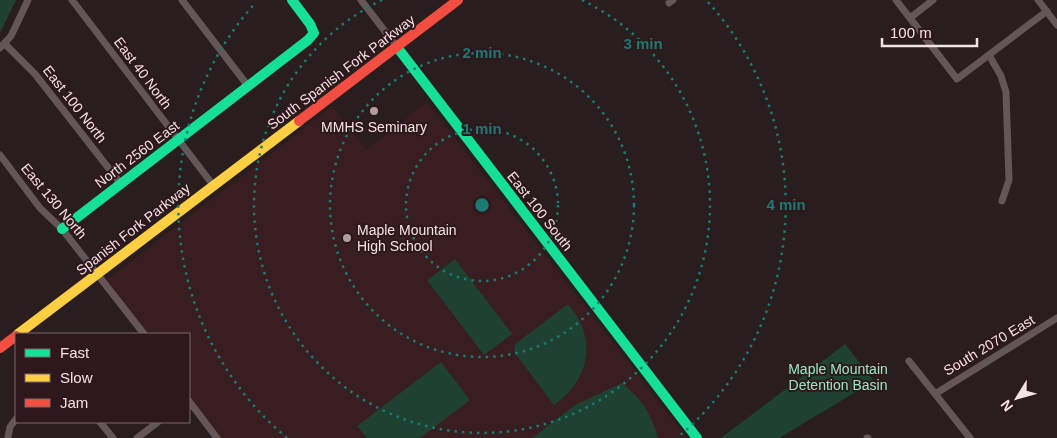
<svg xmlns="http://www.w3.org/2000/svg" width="1057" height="438" font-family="Helvetica,sans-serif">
<rect width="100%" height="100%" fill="#291d1e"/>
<path fill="#381d21" d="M 427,102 L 687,438 L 219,438 L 189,397 L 189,334 L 141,334 L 103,283 L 330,108 L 334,109 L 366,150 Z"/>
<path fill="#1f4132" d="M 0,0 L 16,0 L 0,33 Z
M 455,259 L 512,334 L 484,355 L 427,280 Z
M 568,304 C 598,338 590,380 554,405 L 514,352 L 515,344 Z
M 845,344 L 874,381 L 779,438 L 721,438 Z
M 441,362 L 470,400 L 420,438 L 367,438 L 357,426 Z
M 622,383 C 643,401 650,411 658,438 L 532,438 L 575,405 Z"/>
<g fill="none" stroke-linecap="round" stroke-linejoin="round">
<path stroke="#645557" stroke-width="7" d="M 72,0 L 213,185
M 182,0 L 248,86
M 361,0 L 397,47
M 896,0 L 957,79 L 1047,11
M 1038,0 L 1057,25
M 669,3 L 673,0
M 910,18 L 933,0
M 5,44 L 35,74 L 121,184
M 0,48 L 11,36 L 28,0
M 989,55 L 1001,76 L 1006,92 L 1009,180 L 1002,201
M 0,155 L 40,208 L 62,229 L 144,334
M 909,361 L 970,438
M 935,394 L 1057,318
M 189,401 L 217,438
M 100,422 L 113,438
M 8,437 L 10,427 L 16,419
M 137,438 L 158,422
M 867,438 L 868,438"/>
<path stroke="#16e098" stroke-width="10" d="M 397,47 L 697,438
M 62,229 L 308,40 L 314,33 L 310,24 L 292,0"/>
<path stroke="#ffcf43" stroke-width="10" d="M 18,334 L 299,121"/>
<path stroke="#f24e42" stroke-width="10" d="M 299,121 L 458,0
M 0,348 L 16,336"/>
</g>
<g fill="none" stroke="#1a7b74" stroke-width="2.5" stroke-dasharray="2.5 5">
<circle cx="482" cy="205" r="76"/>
<circle cx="482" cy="205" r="152"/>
<path d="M582 0A228 228 0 1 1 382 0"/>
<path d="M287 438A304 304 0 0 1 256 2M708 2A304 304 0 0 1 677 438"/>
</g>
<g fill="#ad9e9f" stroke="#2e181b" stroke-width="2">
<circle cx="374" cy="111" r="5"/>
<circle cx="347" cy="238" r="5"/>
</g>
<g text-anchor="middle" stroke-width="4" stroke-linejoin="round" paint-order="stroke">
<g font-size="14" fill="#f4e3e5" stroke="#2e181b">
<text transform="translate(341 72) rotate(-37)" y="5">South Spanish Fork Parkway</text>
<text transform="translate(143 73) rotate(53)" y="5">East 40 North</text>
<text transform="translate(75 104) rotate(52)" y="5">East 100 North</text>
<text transform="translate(137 154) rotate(-37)" y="5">North 2560 East</text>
<text transform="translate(54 201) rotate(50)" y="5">East 130 North</text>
<text transform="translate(540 211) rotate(52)" y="5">East 100 South</text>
<text transform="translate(133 229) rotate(-38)" y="5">Spanish Fork Parkway</text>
<text transform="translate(989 345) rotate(-31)" y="5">South 2070 East</text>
</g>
<g font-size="14" fill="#f4e3e5" stroke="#2e181b">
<text x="374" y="132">MMHS Seminary</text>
<text x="357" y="235" text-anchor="start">Maple Mountain<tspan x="357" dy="16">High School</tspan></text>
</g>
<g font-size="14" fill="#95eac1" stroke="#2e181b">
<text x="838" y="374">Maple Mountain<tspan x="838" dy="16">Detention Basin</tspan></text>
</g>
</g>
<circle cx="482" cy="205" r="8" fill="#1a7b74" stroke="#2e181b" stroke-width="2.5"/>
<g font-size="15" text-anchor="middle" font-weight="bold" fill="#1a7b74" stroke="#2e181b" stroke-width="4" stroke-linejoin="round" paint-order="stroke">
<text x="643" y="49">3 min</text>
<text x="482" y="58">2 min</text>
<text x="482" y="134">1 min</text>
<text x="786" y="210">4 min</text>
</g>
<rect x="15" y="333" width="175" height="90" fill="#2e181b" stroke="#7d696c"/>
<rect x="25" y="349" width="25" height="8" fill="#16e098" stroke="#7d696c"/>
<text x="60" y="358" font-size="15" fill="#f4e3e5">Fast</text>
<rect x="25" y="374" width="25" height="8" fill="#ffcf43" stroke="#7d696c"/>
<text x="60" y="383" font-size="15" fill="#f4e3e5">Slow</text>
<rect x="25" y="399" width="25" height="8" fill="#f24e42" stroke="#7d696c"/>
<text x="60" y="408" font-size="15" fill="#f4e3e5">Jam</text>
<g transform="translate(1017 398) rotate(233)" stroke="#2e181b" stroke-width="4" paint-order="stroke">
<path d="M0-4L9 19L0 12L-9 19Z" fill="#f4e3e5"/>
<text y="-8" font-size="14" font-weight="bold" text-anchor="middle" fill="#f4e3e5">N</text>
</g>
<path d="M882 38v8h95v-8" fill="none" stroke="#f4e3e5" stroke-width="2.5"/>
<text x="890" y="38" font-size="15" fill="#f4e3e5" stroke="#2e181b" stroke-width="4" paint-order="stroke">100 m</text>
</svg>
